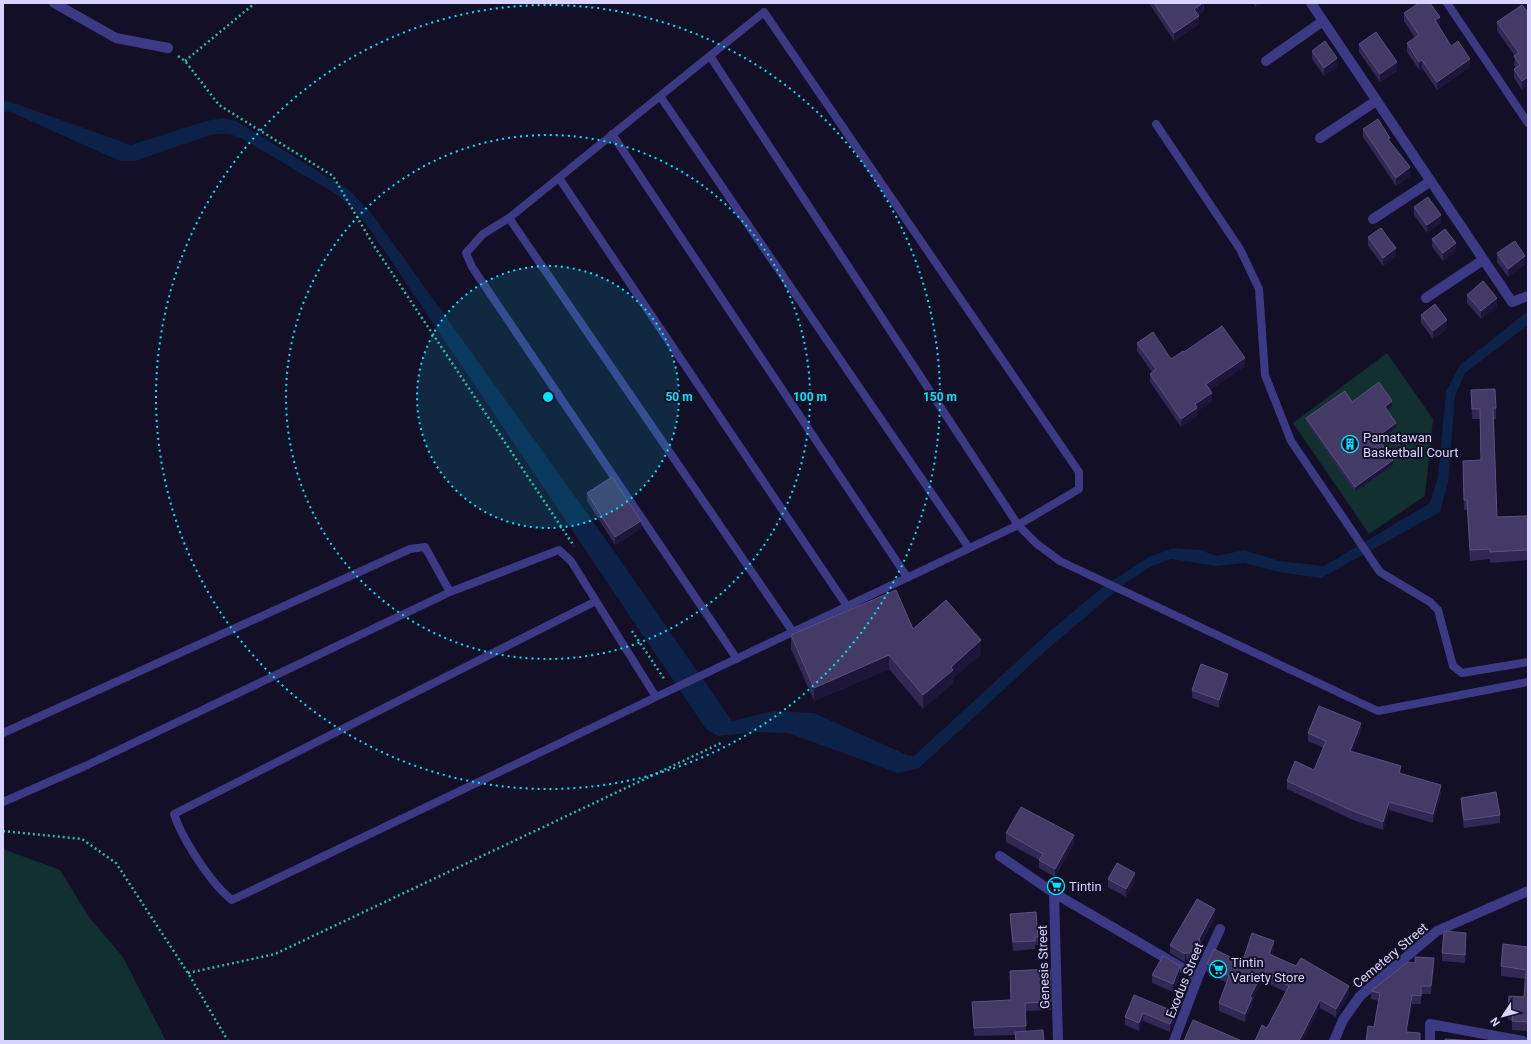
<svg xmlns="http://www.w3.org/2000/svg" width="1531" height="1044" font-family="Roboto,sans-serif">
<rect width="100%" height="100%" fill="#130f26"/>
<path fill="#12302f" d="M 1387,353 L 1433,419 L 1425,496 L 1369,534 L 1293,423 Z
M 3,849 L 60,870 L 89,917 L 123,957 L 166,1041 L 3,1041 Z"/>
<path fill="#0c2248" d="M 8,101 L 131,145 L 206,121 L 223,118 L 236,121 L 349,190 L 372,214 L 609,544 L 732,721 L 774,711 L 814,713 L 909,756 L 915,755 L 1048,633 L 1103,587 L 1149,557 L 1173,548 L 1200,550 L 1217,556 L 1244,550 L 1279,561 L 1324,566 L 1430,503 L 1438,477 L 1446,392 L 1460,365 L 1528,311 L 1528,325 L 1465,373 L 1455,396 L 1448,482 L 1440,512 L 1321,578 L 1279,572 L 1244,563 L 1216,566 L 1171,559 L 1152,566 L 1127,582 L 1051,646 L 919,768 L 898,773 L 788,733 L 757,732 L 718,736 L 706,729 L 371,231 L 359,215 L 339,196 L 243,139 L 229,134 L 213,134 L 135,161 L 120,161 L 8,111 L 3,113 L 3,102 Z"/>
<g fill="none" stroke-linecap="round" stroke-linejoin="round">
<path stroke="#2fb8b0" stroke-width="2.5" stroke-dasharray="2 3" stroke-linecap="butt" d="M 178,56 L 185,61 L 219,105 L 333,176 L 374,246 L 574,546
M 185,61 L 255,3
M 632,631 L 665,680
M 3,831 L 82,839 L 116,863 L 188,973 L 228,1041
M 188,973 L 275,954 L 723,742"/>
<path stroke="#3d3a85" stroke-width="8" d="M 1447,3 L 1528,123
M 710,56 L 1018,525 L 1079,489 L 1079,472 L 764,12 L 509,218 L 793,632
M 660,96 L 969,548
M 1156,124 L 1240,249 L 1259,289 L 1265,375 L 1291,441 L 1380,572 L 1430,602 L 1438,610 L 1453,666 L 1462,673 L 1528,662
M 612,134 L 907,577
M 559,178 L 847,606
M 509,218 L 483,234 L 466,253 L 472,267 L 737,659
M 596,601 L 174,814 C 182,839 212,885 232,900 L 656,697
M 3,733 L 410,549 L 425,547 L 450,592
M 3,802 L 83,767 L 450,592 L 559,550 L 571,561 L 656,697 L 1018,525 L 1037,544 L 1060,561 L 1378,711 L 1528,682"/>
<path stroke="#3d3a85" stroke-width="10" d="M 54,3 L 116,38 L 168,48
M 1311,3 L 1512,302 L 1528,296
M 1266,61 L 1323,21
M 1320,138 L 1376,101
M 1373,219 L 1431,181
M 1426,298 L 1483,260
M 1000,856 L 1054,893 L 1198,977
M 1054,893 L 1058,1041
M 1174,1041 L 1198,977 L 1220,929
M 1334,1041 L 1343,1020 L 1360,996 L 1437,931 L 1528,891
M 1430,1041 L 1430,1024 L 1523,1041"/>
</g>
<path fill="#312854" d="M 1149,3 L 1204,3 L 1204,11 L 1198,15 L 1199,24 L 1174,41 Z
M 1253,3 L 1263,3 L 1256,7 Z
M 1522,5 L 1522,90 L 1514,78 L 1514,69 L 1516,68 L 1514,65 L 1515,56 L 1497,31 L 1497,22 Z
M 1404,13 L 1440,25 L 1438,26 L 1451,46 L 1470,67 L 1437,90 L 1422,68 L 1419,70 L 1407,52 L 1407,43 L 1415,38 L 1404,21 Z
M 1359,44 L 1397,71 L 1380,82 L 1359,52 Z
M 1312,51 L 1337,66 L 1324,76 L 1312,59 Z
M 1363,129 L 1410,176 L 1396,186 L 1363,137 Z
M 1414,207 L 1441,223 L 1427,233 L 1414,215 Z
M 1368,237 L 1396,256 L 1383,266 L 1368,246 Z
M 1432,239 L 1456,251 L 1443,261 L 1432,247 Z
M 1497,253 L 1525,264 L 1508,277 L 1497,262 Z
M 1467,295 L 1497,306 L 1481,319 L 1467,303 Z
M 1421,315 L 1447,329 L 1433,339 L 1421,323 Z
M 1137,343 L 1171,359 L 1184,352 L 1245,366 L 1210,390 L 1212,401 L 1197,411 L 1197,416 L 1181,427 L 1150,382 L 1150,374 L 1152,372 L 1137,351 Z
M 1471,390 L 1496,408 L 1496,419 L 1494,419 L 1497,517 L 1528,516 L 1528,560 L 1490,563 L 1490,559 L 1470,561 L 1467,510 L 1464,510 L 1463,461 L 1481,460 L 1480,419 L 1472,419 Z
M 1352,402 L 1392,406 L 1387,410 L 1396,428 L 1379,440 L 1393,465 L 1355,492 L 1306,422 L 1306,418 Z
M 587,493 L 641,529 L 615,545 L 587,501 Z
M 913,629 L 981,654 L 953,678 L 953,683 L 923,709 L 889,669 L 814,701 L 791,649 L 791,635 Z
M 1228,682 L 1219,708 L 1192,698 L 1192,690 Z
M 1361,731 L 1352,752 L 1401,774 L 1441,794 L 1433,823 L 1389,810 L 1383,830 L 1353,820 L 1287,789 L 1287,781 L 1314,770 L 1324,748 L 1308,741 L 1308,733 Z
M 1461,798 L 1500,815 L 1500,823 L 1464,828 L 1461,806 Z
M 1006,833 L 1074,844 L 1055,877 L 1039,868 L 1039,860 L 1006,842 Z
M 1108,879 L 1135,881 L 1126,897 L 1108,887 Z
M 1010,914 L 1038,937 L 1038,945 L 1035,945 L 1035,949 L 1013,951 L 1010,922 Z
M 1215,918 L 1201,943 L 1202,952 L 1196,966 L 1186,960 L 1185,962 L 1170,953 L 1170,945 Z
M 1466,941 L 1465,963 L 1442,961 L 1442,953 Z
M 1528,945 L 1528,1031 L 1512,1030 L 1512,1020 L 1508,1020 L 1508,1010 L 1524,997 L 1526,979 L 1501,976 L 1501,966 L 1528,947 Z
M 1274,949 L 1272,956 L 1349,994 L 1336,1017 L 1320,1008 L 1267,1028 L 1286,992 L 1262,981 L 1252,1002 L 1252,1006 L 1245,1022 L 1219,1011 L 1219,1003 L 1227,983 L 1207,972 L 1207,964 L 1242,963 Z
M 1434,966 L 1431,994 L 1421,994 L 1421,1004 L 1412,1004 L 1407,1032 L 1420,1041 L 1374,1027 L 1379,1001 L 1371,999 L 1371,991 Z
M 1050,969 L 1051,1010 L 1025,1011 L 1026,1031 L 1044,1041 L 1015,1041 L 1015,1035 L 974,1036 L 972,1002 L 1011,1000 L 1010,971 Z
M 1180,974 L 1173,992 L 1152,983 L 1152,975 Z
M 1134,995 L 1175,1020 L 1170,1032 L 1143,1021 L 1139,1031 L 1125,1025 L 1125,1017 Z"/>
<path fill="#1d163a" d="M 1203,3 L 1204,11 L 1194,17 L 1194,9 Z
M 1256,3 L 1263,3 L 1256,7 Z
M 1199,16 L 1199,24 L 1174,41 L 1174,33 Z
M 1440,17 L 1440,25 L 1435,29 L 1435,20 Z
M 1337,58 L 1337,66 L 1324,76 L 1324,68 Z
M 1470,59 L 1470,67 L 1437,90 L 1437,82 Z
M 1422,60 L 1422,68 L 1419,70 L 1419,62 Z
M 1397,62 L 1397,71 L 1380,82 L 1380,74 Z
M 1528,77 L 1528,86 L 1522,90 L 1522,81 Z
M 1410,167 L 1410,176 L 1396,186 L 1396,178 Z
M 1441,215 L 1441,223 L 1427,233 L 1427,225 Z
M 1456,243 L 1456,251 L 1443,261 L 1443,253 Z
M 1396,248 L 1396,256 L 1383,266 L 1383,258 Z
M 1525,256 L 1525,264 L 1508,277 L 1508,269 Z
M 1497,298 L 1497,306 L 1481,319 L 1481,311 Z
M 1447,320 L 1447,329 L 1433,339 L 1433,331 Z
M 1245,358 L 1245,366 L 1206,393 L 1206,384 Z
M 1212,393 L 1212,401 L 1197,411 L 1197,416 L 1181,427 L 1181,419 L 1195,404 Z
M 1392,401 L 1392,406 L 1385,412 L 1385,407 Z
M 1396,423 L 1396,428 L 1377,442 L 1377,437 Z
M 1393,460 L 1393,465 L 1355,492 L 1355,487 Z
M 641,521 L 641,529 L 615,545 L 615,537 Z
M 981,640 L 981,654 L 953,678 L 953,683 L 923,709 L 923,695 L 951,667 Z
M 889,655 L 889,669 L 814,701 L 814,688 Z
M 1228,674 L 1228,682 L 1219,708 L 1219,700 Z
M 1361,723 L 1361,731 L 1350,760 L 1350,751 Z
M 1401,766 L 1401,774 L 1399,773 Z
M 1441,785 L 1441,794 L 1433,823 L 1433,814 Z
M 1389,802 L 1389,810 L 1383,830 L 1383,822 Z
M 1074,835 L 1074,844 L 1055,877 L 1055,869 Z
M 1135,873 L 1135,881 L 1126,897 L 1126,889 Z
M 1215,909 L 1215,918 L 1200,944 L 1200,948 L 1199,939 Z
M 1466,933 L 1466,941 L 1465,963 L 1465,955 Z
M 1274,941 L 1274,949 L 1269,963 L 1269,954 Z
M 1202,944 L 1202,952 L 1196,966 L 1196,957 Z
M 1186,952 L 1186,960 L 1185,962 L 1185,954 Z
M 1434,958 L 1434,966 L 1431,994 L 1431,986 Z
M 1180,966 L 1180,974 L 1173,992 L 1173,984 Z
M 1262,973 L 1262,981 L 1252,1002 L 1252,1006 L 1245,1022 L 1245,1014 L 1250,997 Z
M 1349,986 L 1349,994 L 1336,1017 L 1336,1009 Z
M 1412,995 L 1412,1004 L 1406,1040 L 1406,1032 Z
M 1320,1000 L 1320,1008 L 1303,1041 L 1299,1041 Z
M 1175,1012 L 1175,1020 L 1170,1032 L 1170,1024 Z
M 1143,1013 L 1143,1021 L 1139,1031 L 1139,1023 Z"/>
<path fill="#433a66" stroke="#5a527e" d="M 1154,3 L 1203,3 L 1194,9 L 1199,16 L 1174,33 Z
M 1419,3 L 1430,3 L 1440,17 L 1435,20 L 1451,46 L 1458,41 L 1470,59 L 1437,82 L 1422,60 L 1419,62 L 1407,43 L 1419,35 L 1404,13 Z
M 1522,5 L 1528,12 L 1528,77 L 1522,81 L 1514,69 L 1520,65 L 1514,56 L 1519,53 L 1497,22 Z
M 1376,32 L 1397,62 L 1380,74 L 1359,44 Z
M 1325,41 L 1337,58 L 1324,68 L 1312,51 Z
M 1378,119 L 1390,138 L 1388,139 L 1410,167 L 1396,178 L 1363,129 Z
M 1428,197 L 1441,215 L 1427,225 L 1414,207 Z
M 1381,228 L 1396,248 L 1383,258 L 1368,237 Z
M 1445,229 L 1456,243 L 1443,253 L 1432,239 Z
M 1515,241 L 1525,256 L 1508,269 L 1497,253 Z
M 1483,281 L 1497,298 L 1481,311 L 1467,295 Z
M 1435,304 L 1447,320 L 1433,331 L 1421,315 Z
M 1222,326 L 1245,358 L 1206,384 L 1212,393 L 1195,404 L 1197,408 L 1181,419 L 1150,374 L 1156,369 L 1137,343 L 1153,332 L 1171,359 L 1183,351 L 1184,352 Z
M 1379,382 L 1392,401 L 1385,407 L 1396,423 L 1377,437 L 1393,460 L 1355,487 L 1306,418 L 1345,391 L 1352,402 Z
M 1495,389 L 1496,408 L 1493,408 L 1497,517 L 1528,516 L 1528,550 L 1490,552 L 1490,549 L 1470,550 L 1467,500 L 1464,500 L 1463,461 L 1481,460 L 1480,409 L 1472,409 L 1471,390 Z
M 612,477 L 641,521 L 615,537 L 587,493 Z
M 896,590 L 913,629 L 946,600 L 981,640 L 951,667 L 953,670 L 923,695 L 889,655 L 814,688 L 791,635 Z
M 1201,664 L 1228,674 L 1219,700 L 1192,690 Z
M 1319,706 L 1361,723 L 1350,751 L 1401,766 L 1399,773 L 1441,785 L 1433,814 L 1389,802 L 1383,822 L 1353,811 L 1287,781 L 1295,761 L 1314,770 L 1326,741 L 1308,733 Z
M 1496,792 L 1500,815 L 1464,820 L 1461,798 Z
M 1021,807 L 1074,835 L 1055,869 L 1039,860 L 1043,854 L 1006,833 Z
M 1117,863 L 1135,873 L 1126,889 L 1108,879 Z
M 1197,899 L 1215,909 L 1199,939 L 1200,940 L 1199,942 L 1202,944 L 1196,957 L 1186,952 L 1185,954 L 1170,945 Z
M 1036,912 L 1038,937 L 1035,937 L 1035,941 L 1013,942 L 1010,914 Z
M 1444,931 L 1466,933 L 1465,955 L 1442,953 Z
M 1252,933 L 1274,941 L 1269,954 L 1296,966 L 1301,958 L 1349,986 L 1336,1009 L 1320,1000 L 1299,1041 L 1255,1041 L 1262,1025 L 1267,1028 L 1289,986 L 1262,973 L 1250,997 L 1252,998 L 1245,1014 L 1219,1003 L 1229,976 L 1207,964 L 1214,949 L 1242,963 Z
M 1503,944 L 1528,947 L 1528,945 L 1528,1022 L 1512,1021 L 1513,1011 L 1508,1010 L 1509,996 L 1524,997 L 1526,970 L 1501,966 Z
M 1163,956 L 1180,966 L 1173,984 L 1152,975 Z
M 1415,957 L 1434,958 L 1431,986 L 1421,986 L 1421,996 L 1412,995 L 1406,1032 L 1420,1033 L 1420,1041 L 1366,1041 L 1368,1026 L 1374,1027 L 1380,993 L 1371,991 L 1408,962 L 1415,963 Z
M 1050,969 L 1051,1002 L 1025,1003 L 1026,1026 L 974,1028 L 972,1002 L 1011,1000 L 1010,971 Z
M 1134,995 L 1175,1012 L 1170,1024 L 1143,1013 L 1139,1023 L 1125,1017 Z
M 1193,1020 L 1242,1041 L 1184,1041 Z
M 1043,1030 L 1044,1041 L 1016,1041 L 1015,1032 Z
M 1445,1039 L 1475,1041 L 1445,1041 Z"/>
<circle cx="548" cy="397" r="131" fill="#00e5ff" fill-opacity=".12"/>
<g fill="none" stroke="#00e5ff" stroke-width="2" stroke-dasharray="2 4">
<circle cx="548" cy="397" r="131"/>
<circle cx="548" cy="397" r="262"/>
<circle cx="548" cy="397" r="392"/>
</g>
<defs>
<g id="building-ring" transform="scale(0.9)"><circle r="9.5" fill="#130f26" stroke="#00e5ff" stroke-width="1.5"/><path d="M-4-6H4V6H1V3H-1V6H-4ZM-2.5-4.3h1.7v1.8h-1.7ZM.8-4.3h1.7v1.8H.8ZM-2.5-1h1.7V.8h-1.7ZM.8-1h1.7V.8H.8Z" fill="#00e5ff"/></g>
<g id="supermarket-ring" transform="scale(0.9)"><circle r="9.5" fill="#130f26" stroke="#00e5ff" stroke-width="1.5"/><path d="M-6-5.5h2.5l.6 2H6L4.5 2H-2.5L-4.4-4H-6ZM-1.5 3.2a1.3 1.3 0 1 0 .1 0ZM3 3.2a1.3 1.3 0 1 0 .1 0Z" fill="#00e5ff"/></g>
</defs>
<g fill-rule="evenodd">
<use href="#building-ring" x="1350" y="444"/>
<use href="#supermarket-ring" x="1056" y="886"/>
<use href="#supermarket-ring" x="1218" y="969"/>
</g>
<g text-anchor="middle" stroke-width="4" stroke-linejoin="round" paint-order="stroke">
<g font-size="13" fill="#d9d4ff" stroke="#130f26" text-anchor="start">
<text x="1363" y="442">Pamatawan<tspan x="1363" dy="15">Basketball Court</tspan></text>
<text x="1069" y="891">Tintin</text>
<text x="1231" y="967">Tintin<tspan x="1231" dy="15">Variety Store</tspan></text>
</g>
<g font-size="13" fill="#d9d4ff" stroke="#130f26">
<text transform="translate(1390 955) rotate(-40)" y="5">Cemetery Street</text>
<text transform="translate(1043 967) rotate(-92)" y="5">Genesis Street</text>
<text transform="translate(1184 980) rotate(-68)" y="5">Exodus Street</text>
</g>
</g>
<circle cx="548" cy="397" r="6" fill="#00e5ff" stroke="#130f26" stroke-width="2"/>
<g font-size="12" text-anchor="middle" font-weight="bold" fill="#00e5ff" stroke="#130f26" stroke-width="4" stroke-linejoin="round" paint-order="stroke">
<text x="679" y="401">50 m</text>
<text x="810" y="401">100 m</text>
<text x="940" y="401">150 m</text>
</g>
<rect width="1531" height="1044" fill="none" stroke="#d9d4ff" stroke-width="8"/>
<g transform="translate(1503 1016) rotate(234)" stroke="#130f26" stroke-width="3" paint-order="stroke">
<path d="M0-3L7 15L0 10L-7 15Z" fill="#d9d4ff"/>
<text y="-6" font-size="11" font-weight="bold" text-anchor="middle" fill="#d9d4ff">N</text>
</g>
</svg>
